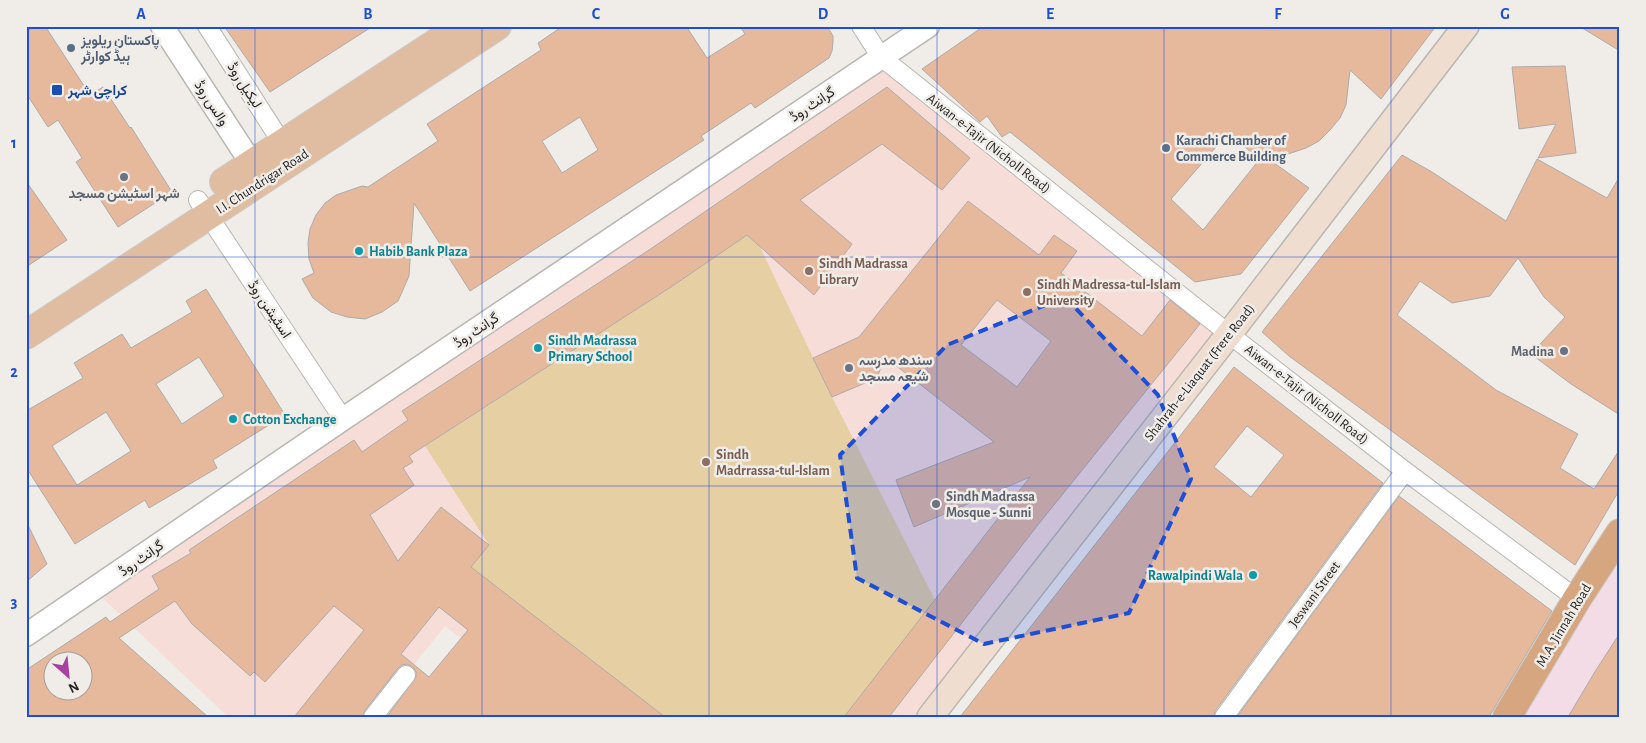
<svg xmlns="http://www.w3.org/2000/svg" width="1646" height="743" font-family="'Alegreya Sans',Vazirmatn,sans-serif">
<rect width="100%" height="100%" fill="#f0ede8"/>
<path fill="#f4dce6" d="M 1620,530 L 1620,717 L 1507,717 Z"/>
<path fill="#f7ddd8" d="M 881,57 L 1229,334 L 930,717 L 564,717 L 445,626 L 372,717 L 228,717 L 94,590 Z"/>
<path fill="#e6cfa3" d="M 750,233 L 760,247 L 832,397 L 935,600 L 844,717 L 665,717 L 471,567 L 489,545 L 425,446 L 674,285 Z"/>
<path fill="#e6b99d" stroke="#afaaa7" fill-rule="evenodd" d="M 26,26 L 45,26 L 90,95 L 103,87 L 130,128 L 131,127 L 172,192 L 118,227 L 76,162 L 82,158 L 58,120 L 48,127 L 26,93 Z
M 224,26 L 373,26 L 270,92 Z
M 563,26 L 686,26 L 707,58 L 745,34 L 740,26 L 827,26 L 833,36 L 833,42 L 832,51 L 829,58 L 755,108 L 751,103 L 701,136 L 704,140 L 470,291 L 414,203 L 409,276 L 398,301 L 382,312 L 365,319 L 347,317 L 331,312 L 313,298 L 302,279 L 314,273 L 309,259 L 308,243 L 310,229 L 316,215 L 325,203 L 336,195 L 362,186 L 368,187 L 438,141 L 427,124 L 541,50 L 538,43 ZM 580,117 L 598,150 L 562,173 L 542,141 Z
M 984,26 L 1436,26 L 1381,99 L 1350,70 L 1346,105 L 1340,118 L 1330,130 L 1319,141 L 1306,148 L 1270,160 L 1309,188 L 1241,274 L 1195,282 L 1010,132 L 1002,137 L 987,116 L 980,122 L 922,69 ZM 1229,132 L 1259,160 L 1203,230 L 1171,199 Z
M 1579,26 L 1620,26 L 1620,51 Z
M 1565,66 L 1576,153 L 1538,158 L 1556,124 L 1519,129 L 1512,67 Z
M 887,87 L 970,158 L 942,190 L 882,144 L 800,200 L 852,244 L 814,295 L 747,235 L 674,285 L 409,456 L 413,462 L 403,468 L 414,485 L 370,515 L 398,561 L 441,507 L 489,545 L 471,567 L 665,717 L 387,717 L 416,677 L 416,672 L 413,667 L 407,664 L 402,665 L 398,668 L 365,710 L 363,717 L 294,717 L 364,630 L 334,606 L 265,682 L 254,672 L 250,676 L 192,624 L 175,601 L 119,638 L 208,717 L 26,717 L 26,670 L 106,617 L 110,622 L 159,589 L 152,576 L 191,553 L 189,550 L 354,440 L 362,452 L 408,420 L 402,411 L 649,250 ZM 439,607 L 468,630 L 429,677 L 401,654 ZM 52,660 L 82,660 L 82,690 L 52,690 Z
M 1402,155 L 1432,172 L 1506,221 L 1537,159 L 1607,198 L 1620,176 L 1620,415 L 1571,384 L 1531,354 L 1565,317 L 1544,297 L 1518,258 L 1490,296 L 1452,303 L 1420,281 L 1397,315 L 1496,390 L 1578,434 L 1560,468 L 1594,489 L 1620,449 L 1620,489 L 1575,565 L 1289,356 L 1262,332 Z
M 26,181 L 67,240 L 26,267 Z
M 968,201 L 1039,255 L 1054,235 L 1077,251 L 1061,273 L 1142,336 L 1170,300 L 1200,324 L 1037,526 L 889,717 L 844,717 L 1030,477 L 914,527 L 896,480 L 994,442 L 885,357 L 877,378 L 832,397 L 813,358 L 859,337 ZM 997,300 L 1051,341 L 1017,387 L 961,345 Z
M 206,289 L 285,415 L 213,460 L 217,468 L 149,508 L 145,500 L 75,544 L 26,467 L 26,411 L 83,378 L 74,363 L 122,334 L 131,348 L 192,312 L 186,301 ZM 199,357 L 224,396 L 182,424 L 156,384 ZM 106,412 L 131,451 L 77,485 L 52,446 Z
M 1234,367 L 1383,483 L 1215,711 L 1214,717 L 960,717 ZM 1247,426 L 1284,455 L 1251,497 L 1214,467 Z
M 1399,496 L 1552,611 L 1489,717 L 1237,717 Z
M 26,521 L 47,564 L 26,582 Z
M 1620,633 L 1620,717 L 1568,717 L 1596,670 Z"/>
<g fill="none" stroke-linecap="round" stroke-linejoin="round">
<g stroke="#b8b6b1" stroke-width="20">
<path id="minor" d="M 207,26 L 282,143
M 861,26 L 881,57 L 1229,334 L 1405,471 L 1577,599
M 198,200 L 343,419
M 373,717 L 406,675
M 1224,717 L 1405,471"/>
</g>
<g stroke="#b8b6b1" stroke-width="25">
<path id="tertiary" d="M 162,26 L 261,178
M 26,635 L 343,419 L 928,26"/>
</g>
<g stroke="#b8b6b1" stroke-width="28">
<path id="secondary" d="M 930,717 L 1229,334 L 1466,26"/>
</g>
<g stroke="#cbcbca" stroke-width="30">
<path id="primary" d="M 224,182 L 462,26
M 26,335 L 497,26"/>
</g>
<g stroke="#cbcbca" stroke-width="30">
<path id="trunk" d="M 1507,717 L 1577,599 L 1620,533"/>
</g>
<use href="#minor" stroke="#fff" stroke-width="18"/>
<use href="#tertiary" stroke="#fff" stroke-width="22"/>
<use href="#secondary" stroke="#efdecf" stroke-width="25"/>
<use href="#primary" stroke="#e0bca0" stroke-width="28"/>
<use href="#trunk" stroke="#d6a680" stroke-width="28"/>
</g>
<path fill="#1d4ed8" fill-opacity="0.2" stroke="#1d4ed8" stroke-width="4" stroke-dasharray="10 6" stroke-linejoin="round" d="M 1065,297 L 1158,395 L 1191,479 L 1129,613 L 984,644 L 857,578 L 840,455 L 947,345 Z"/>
<path fill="none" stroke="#1d4ed8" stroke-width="1" stroke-opacity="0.55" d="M 255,26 L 255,717M 482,26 L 482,717M 709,26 L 709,717M 937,26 L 937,717M 1164,26 L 1164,717M 1391,26 L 1391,717M 26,257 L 1620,257M 26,486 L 1620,486"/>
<g fill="#5c6f8a" stroke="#f0ede8" stroke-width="2">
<circle cx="71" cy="48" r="5"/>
<circle cx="1166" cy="148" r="5"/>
</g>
<rect fill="#1a4fb4" stroke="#f0ede8" stroke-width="2" x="51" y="84" width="12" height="12" rx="2.5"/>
<g fill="#6b7280" stroke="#f0ede8" stroke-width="2">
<circle cx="124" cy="177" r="5"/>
<circle cx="1564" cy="351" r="5"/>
<circle cx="849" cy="368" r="5"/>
<circle cx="936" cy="504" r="5"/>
</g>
<g fill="#0f9aa8" stroke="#f0ede8" stroke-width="2">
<circle cx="359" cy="251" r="5"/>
<circle cx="538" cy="348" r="5"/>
<circle cx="233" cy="419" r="5"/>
<circle cx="1253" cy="575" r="5"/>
</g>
<g fill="#8d6e63" stroke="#f0ede8" stroke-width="2">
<circle cx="809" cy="271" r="5"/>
<circle cx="1027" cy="292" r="5"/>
<circle cx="706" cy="462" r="5"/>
</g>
<g text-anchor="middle" stroke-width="5" stroke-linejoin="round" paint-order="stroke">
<g font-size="14" font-weight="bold" fill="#4e5e75" stroke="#f0ede8" text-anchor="start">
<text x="81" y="45">پاکستان ریلویز<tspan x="81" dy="16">ہیڈ کوارٹر</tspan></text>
<text x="1176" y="145">Karachi Chamber of<tspan x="1176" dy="16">Commerce Building</tspan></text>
</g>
<g font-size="14" fill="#262524" stroke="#f0ede8">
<text transform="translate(245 85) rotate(57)" y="5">لیکیل روڈ</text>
<text transform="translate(212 103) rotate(57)" y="5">والس روڈ</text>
<text transform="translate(812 104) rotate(-34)" y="5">گرانٹ روڈ</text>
<text transform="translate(989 143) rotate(38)" y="5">Aiwan-e-Tajir (Nicholl Road)</text>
<text transform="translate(262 181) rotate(-33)" y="5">I.I. Chundrigar Road</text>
<text transform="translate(270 309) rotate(56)" y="5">اسٹیشن روڈ</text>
<text transform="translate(476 330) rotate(-34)" y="5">گرانٹ روڈ</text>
<text transform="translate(1199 372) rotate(-52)" y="5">Shahrah-e-Liaquat (Frere Road)</text>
<text transform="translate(1307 394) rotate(38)" y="5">Aiwan-e-Tajir (Nicholl Road)</text>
<text transform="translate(141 558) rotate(-35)" y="5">گرانٹ روڈ</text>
<text transform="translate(1314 594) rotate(-54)" y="5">Jeswani Street</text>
<text transform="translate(1563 625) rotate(-59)" y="5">M.A. Jinnah Road</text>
</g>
<g font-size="14" font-weight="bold" fill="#164399" stroke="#f0ede8" text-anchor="start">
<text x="68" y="95">کراچی شہر</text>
</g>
<g font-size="14" font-weight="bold" fill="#5b616d" stroke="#f0ede8" text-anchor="start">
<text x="124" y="198" text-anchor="middle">شہر اسٹیشن مسجد</text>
<text x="1554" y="356" text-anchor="end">Madina</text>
<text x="859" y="365">سندھ مدرسہ<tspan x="859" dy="16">شیعہ مسجد</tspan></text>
<text x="946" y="501">Sindh Madrassa<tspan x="946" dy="16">Mosque - Sunni</tspan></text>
</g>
<g font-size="14" font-weight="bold" fill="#0d838f" stroke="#f0ede8" text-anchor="start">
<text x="369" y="256">Habib Bank Plaza</text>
<text x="548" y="345">Sindh Madrassa<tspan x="548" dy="16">Primary School</tspan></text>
<text x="243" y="424">Cotton Exchange</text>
<text x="1243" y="580" text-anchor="end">Rawalpindi Wala</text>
</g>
<g font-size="14" font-weight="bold" fill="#785e54" stroke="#f0ede8" text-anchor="start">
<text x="819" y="268">Sindh Madrassa<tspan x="819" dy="16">Library</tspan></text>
<text x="1037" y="289">Sindh Madressa-tul-Islam<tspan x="1037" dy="16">University</tspan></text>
<text x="716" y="459">Sindh<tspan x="716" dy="16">Madrrassa-tul-Islam</tspan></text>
</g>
</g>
<rect width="1646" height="743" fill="none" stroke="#f0ede8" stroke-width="55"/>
<g transform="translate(68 676) rotate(153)"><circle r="24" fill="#f0ede8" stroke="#9f9d9a"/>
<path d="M0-4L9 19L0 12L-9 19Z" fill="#a83fa1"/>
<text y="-8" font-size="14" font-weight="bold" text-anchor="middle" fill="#262524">N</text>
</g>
<rect x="28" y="28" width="1590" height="688" fill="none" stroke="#1d4ed8" stroke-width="2"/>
<g font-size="16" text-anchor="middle" font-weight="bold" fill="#1d4ed8">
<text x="141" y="19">A</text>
<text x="368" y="19">B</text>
<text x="596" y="19">C</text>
<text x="823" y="19">D</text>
<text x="1050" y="19">E</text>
<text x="1278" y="19">F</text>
<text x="1505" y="19">G</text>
<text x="14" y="148">1</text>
<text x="14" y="377">2</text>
<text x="14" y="607">3</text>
</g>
</svg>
